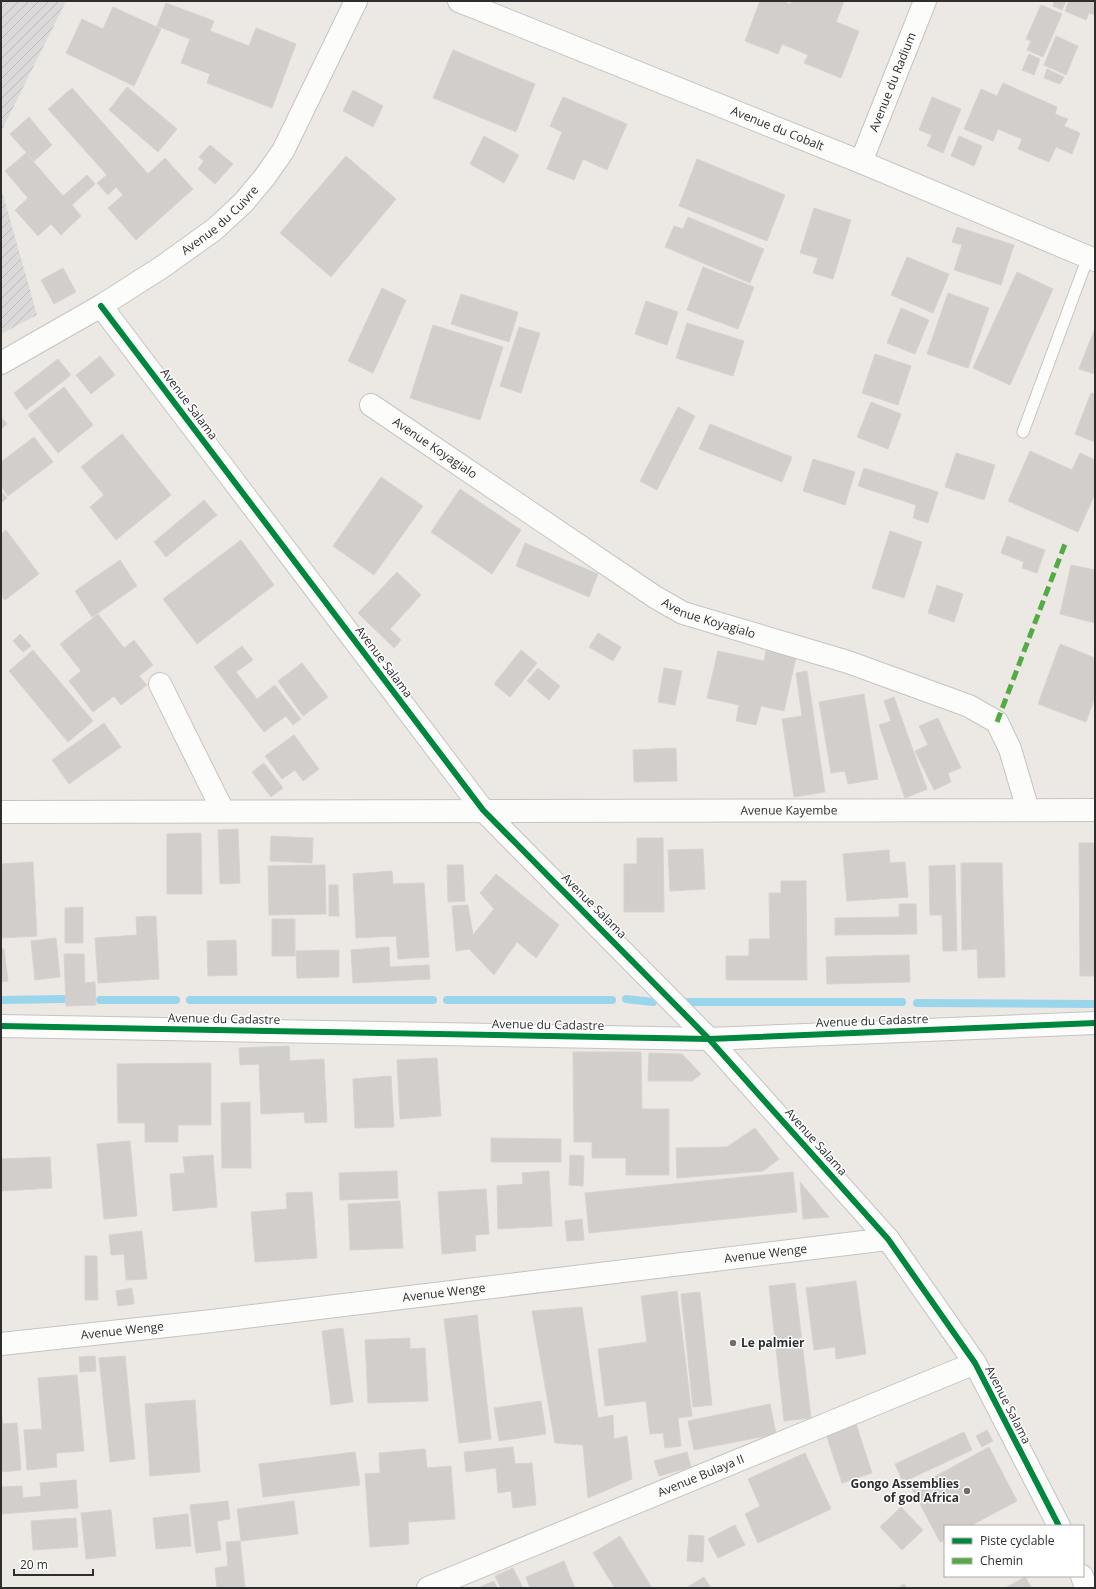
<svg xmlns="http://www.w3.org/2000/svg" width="1096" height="1589" font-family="'Open Sans',sans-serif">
<defs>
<pattern id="industrial-furrows" width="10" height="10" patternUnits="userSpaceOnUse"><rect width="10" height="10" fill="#dcd9db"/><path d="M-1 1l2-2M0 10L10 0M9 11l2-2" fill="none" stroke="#bdbbbc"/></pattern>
</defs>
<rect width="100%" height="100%" fill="#ece8e4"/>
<path fill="url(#industrial-furrows)" d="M 1,1 L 66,1 L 1,132 Z
M 1,188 L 37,315 L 1,334 Z"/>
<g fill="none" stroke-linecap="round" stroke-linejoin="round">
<path stroke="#99d6ec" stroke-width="8" d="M 626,999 L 653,1002
M 1,1000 L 63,999
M 100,1000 L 176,1000
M 190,1000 L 433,1000
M 447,1000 L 612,1000
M 688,1002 L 902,1002
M 917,1003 L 1095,1004"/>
</g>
<path fill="#d1cecb" stroke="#d7d4d0" d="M 760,1 L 782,1 L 790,4 L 792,1 L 844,1 L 836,22 L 859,31 L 841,78 L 804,63 L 808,55 L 782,44 L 778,54 L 745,41 Z
M 1054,1 L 1066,1 L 1062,10 L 1053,6 Z
M 1069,1 L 1094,1 L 1095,15 L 1089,13 L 1086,20 L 1065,11 Z
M 166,3 L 214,21 L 210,31 L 249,46 L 256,28 L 296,44 L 272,108 L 207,83 L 210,74 L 181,63 L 190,39 L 157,26 Z
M 1041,5 L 1062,14 L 1043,57 L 1027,50 L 1031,41 L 1026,39 Z
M 113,7 L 161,29 L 134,86 L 66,53 L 82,19 L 103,29 Z
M 1056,36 L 1078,46 L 1066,75 L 1044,65 Z
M 453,50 L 535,84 L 516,132 L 433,98 Z
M 1029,54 L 1040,59 L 1034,75 L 1022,70 Z
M 1047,69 L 1064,77 L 1060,84 L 1044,78 Z
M 1003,83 L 1057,107 L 1055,114 L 1068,119 L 1064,126 L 1080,133 L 1072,154 L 1056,147 L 1049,162 L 1018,149 L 1022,139 L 998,129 L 993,141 L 964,129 L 981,89 L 997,96 Z
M 127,87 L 177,129 L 158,152 L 109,110 Z
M 72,88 L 148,174 L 165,158 L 193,189 L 136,240 L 108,208 L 123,195 L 116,187 L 108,195 L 97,183 L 107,175 L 48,109 Z
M 353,90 L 383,106 L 373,127 L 343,111 Z
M 563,97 L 627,124 L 607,170 L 583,159 L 574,180 L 547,169 L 562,132 L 550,126 Z
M 932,97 L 961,109 L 943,153 L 927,146 L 932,135 L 919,130 Z
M 29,117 L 52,145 L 34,161 L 10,134 Z
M 484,136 L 519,155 L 504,183 L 470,164 Z
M 959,136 L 982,146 L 974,166 L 951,156 Z
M 210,145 L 233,164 L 215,184 L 198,169 L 204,161 L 199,157 Z
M 26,153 L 63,196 L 87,175 L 95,184 L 72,205 L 81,216 L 61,235 L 51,224 L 38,236 L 15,210 L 28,198 L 5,171 Z
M 346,156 L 396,199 L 331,277 L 280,233 Z
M 697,159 L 785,195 L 767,241 L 679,206 Z
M 814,208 L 851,220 L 833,279 L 813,273 L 818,258 L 800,253 Z
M 688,217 L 764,249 L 750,283 L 665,247 L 674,226 L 683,229 Z
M 957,227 L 1014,245 L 1001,285 L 954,270 L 962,245 L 952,242 Z
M 907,257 L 949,274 L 933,313 L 891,295 Z
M 703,267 L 754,287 L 738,329 L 687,310 Z
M 63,268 L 76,292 L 54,304 L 41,280 Z
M 1017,272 L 1053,289 L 1010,385 L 973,368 Z
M 382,288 L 406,300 L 373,373 L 348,361 Z
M 948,293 L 989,308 L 968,368 L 927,354 Z
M 461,294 L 518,312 L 509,342 L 451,324 Z
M 646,301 L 678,312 L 667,345 L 635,334 Z
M 901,308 L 929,320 L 915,354 L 887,343 Z
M 687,323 L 744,341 L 733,376 L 676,358 Z
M 433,325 L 503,347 L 480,420 L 410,398 Z
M 519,327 L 540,333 L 521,393 L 500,386 Z
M 1095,328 L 1095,374 L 1079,369 Z
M 875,354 L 911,366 L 898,405 L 862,393 Z
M 100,356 L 115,375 L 91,394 L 76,375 Z
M 58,359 L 71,375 L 26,410 L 14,393 Z
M 64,387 L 93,425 L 58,453 L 28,415 Z
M 1091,393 L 1095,394 L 1095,442 L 1075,434 Z
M 871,402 L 901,414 L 888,449 L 857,437 Z
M 678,407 L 695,416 L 657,490 L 640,481 Z
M 1,417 L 7,424 L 1,429 Z
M 710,424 L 792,457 L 782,482 L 699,449 Z
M 122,434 L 171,495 L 116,540 L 90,507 L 104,495 L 81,467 Z
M 34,437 L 53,462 L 8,496 L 1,486 L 1,462 Z
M 1030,451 L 1072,470 L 1080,453 L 1095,460 L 1095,494 L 1078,532 L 1008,501 Z
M 956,453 L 995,465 L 984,500 L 945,487 Z
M 813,459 L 855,472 L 845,505 L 803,491 Z
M 864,468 L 938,492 L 928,523 L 913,518 L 916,505 L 858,486 Z
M 381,477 L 423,506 L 374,575 L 333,546 Z
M 460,489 L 521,530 L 492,574 L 431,532 Z
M 1,491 L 7,498 L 1,503 Z
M 204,500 L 217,515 L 166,557 L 154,542 Z
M 6,530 L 39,574 L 5,600 L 1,596 L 1,534 Z
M 890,531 L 922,542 L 904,598 L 872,588 Z
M 1007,536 L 1045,550 L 1037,573 L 1022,568 L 1024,562 L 1001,553 Z
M 241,540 L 274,585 L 197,644 L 163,599 Z
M 525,543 L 598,574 L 589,597 L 516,566 Z
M 120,560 L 137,586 L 92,617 L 75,591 Z
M 1071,565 L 1095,570 L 1095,623 L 1060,614 Z
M 397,572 L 421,595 L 390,629 L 401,640 L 394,648 L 358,613 Z
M 937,585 L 963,594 L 954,622 L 928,613 Z
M 98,614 L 124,648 L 134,640 L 153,665 L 139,676 L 147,685 L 121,705 L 114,696 L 93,712 L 69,681 L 81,671 L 60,644 Z
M 598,633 L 621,647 L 613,661 L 589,647 Z
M 20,634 L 31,646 L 23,652 L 13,641 Z
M 1060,644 L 1095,658 L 1095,697 L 1086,722 L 1038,704 Z
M 242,646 L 253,660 L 236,672 L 257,699 L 275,685 L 301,719 L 293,725 L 286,716 L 264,732 L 214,667 Z
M 767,646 L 797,653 L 784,711 L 761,706 L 756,725 L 736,721 L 739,705 L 707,698 L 718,651 L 764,661 Z
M 33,650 L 93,721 L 68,742 L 9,671 Z
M 521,650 L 537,663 L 510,697 L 494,684 Z
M 302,663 L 328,697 L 303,716 L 278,681 Z
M 538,668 L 560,686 L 549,700 L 527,681 Z
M 664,668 L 682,671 L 675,705 L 658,702 Z
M 807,671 L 825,792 L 794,797 L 782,719 L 802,716 L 796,673 Z
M 864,694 L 878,779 L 848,784 L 845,771 L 831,773 L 819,702 Z
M 894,697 L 927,789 L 905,798 L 879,725 L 891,721 L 884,701 Z
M 938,718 L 961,768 L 948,773 L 951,782 L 934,790 L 915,751 L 928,745 L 919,726 Z
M 104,723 L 121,747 L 69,784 L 52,760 Z
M 294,735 L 319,769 L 303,781 L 295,770 L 282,779 L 265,756 Z
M 676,748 L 677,781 L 634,782 L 633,750 Z
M 264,763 L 283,788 L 271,797 L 252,772 Z
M 238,829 L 240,883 L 220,884 L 218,830 Z
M 201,833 L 202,894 L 167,894 L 167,834 Z
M 271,836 L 313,838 L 312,863 L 270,861 Z
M 637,838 L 663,838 L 664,912 L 624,912 L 624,864 L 637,864 Z
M 1079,843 L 1095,843 L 1095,976 L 1080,976 Z
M 703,849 L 705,889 L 670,891 L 668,850 Z
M 889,850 L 890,863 L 905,862 L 908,897 L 847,901 L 843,854 Z
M 33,862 L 37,936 L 1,938 L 1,864 Z
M 961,863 L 1002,863 L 1005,977 L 978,978 L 977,949 L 962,950 Z
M 325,865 L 326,914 L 269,915 L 268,866 Z
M 447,865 L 463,865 L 465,901 L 448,902 Z
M 955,865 L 957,951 L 943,951 L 942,915 L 930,915 L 929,866 Z
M 392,871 L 393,884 L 424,883 L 429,957 L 398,959 L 396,936 L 356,938 L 353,874 Z
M 496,874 L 559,925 L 536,958 L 517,942 L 494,975 L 469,949 L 456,951 L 452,906 L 468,905 L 473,935 L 494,909 L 480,893 Z
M 781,881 L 806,881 L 807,980 L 726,980 L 726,956 L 749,956 L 749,939 L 770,939 L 769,893 L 781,893 Z
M 329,885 L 338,885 L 339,916 L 329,916 Z
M 899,904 L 916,904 L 917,934 L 835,935 L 835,918 L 899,917 Z
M 83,907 L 83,943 L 65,943 L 65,908 Z
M 156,916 L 159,979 L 98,983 L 95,938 L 137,935 L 136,917 Z
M 272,919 L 295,919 L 295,956 L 272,956 Z
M 56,938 L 60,977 L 35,980 L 31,941 Z
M 236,940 L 237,975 L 208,976 L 207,941 Z
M 389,947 L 390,967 L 429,965 L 430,979 L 353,983 L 351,950 Z
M 1,949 L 4,949 L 8,981 L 1,982 Z
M 339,950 L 339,977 L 297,978 L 296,951 Z
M 64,954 L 84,954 L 85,983 L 95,982 L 96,1005 L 66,1006 Z
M 909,955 L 910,982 L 827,984 L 826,957 Z
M 289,1046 L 290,1061 L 324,1059 L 327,1122 L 305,1123 L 304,1112 L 261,1114 L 259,1064 L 240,1065 L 239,1048 Z
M 573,1052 L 641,1052 L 642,1109 L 669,1109 L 669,1175 L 626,1175 L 626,1158 L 592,1158 L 592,1142 L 574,1142 Z
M 649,1053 L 682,1054 L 701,1074 L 692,1081 L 648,1081 Z
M 437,1058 L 441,1116 L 400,1119 L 397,1060 Z
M 211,1063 L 211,1125 L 178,1125 L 178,1142 L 145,1142 L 145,1123 L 118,1123 L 117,1064 Z
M 391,1076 L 394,1127 L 355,1128 L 353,1079 Z
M 250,1102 L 251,1168 L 222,1168 L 221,1103 Z
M 755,1128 L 779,1159 L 763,1171 L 677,1178 L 676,1148 L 727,1147 Z
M 491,1138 L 561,1139 L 561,1162 L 491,1162 Z
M 130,1141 L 137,1216 L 104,1219 L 97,1144 Z
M 213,1155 L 217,1207 L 173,1211 L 170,1174 L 185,1173 L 183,1157 Z
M 570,1155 L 584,1156 L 583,1186 L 569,1185 Z
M 50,1157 L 52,1188 L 1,1191 L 1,1159 Z
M 397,1171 L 398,1198 L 340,1200 L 339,1173 Z
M 549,1171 L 552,1226 L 498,1229 L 497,1186 L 523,1184 L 522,1173 Z
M 793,1172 L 797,1212 L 589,1233 L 585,1193 Z
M 800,1182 L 829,1217 L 803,1219 Z
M 486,1189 L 489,1234 L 475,1235 L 476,1251 L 442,1254 L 438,1192 Z
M 312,1192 L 317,1258 L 255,1262 L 251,1212 L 287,1209 L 286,1193 Z
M 400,1201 L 403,1248 L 350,1250 L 348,1204 Z
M 582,1219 L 584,1240 L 567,1241 L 565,1221 Z
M 142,1231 L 147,1279 L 126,1280 L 124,1254 L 111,1255 L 109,1235 Z
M 85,1256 L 97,1256 L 98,1300 L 85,1300 Z
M 856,1281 L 866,1354 L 836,1359 L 835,1347 L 814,1350 L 806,1288 Z
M 795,1283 L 811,1418 L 784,1421 L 769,1286 Z
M 132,1288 L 134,1304 L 118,1306 L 116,1291 Z
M 677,1291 L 692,1416 L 678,1418 L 681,1446 L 665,1448 L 663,1433 L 650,1434 L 646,1401 L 605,1406 L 598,1349 L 647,1342 L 641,1296 Z
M 700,1292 L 712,1405 L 693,1407 L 681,1294 Z
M 582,1307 L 598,1418 L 613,1415 L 614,1439 L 627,1436 L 632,1479 L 588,1498 L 583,1445 L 555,1443 L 532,1311 Z
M 477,1315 L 491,1439 L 459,1443 L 444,1319 Z
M 343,1328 L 353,1402 L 331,1405 L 322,1331 Z
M 410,1338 L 410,1349 L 425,1348 L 428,1401 L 368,1403 L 365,1340 Z
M 95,1356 L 96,1371 L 80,1372 L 79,1357 Z
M 125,1356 L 135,1459 L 110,1462 L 99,1358 Z
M 77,1375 L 84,1451 L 56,1453 L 57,1467 L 27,1470 L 24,1430 L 42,1429 L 38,1378 Z
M 195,1400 L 200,1472 L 150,1476 L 145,1404 Z
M 541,1401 L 546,1434 L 499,1441 L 494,1408 Z
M 770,1404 L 776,1434 L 694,1450 L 688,1421 Z
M 1,1411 L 3,1424 L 17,1423 L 21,1470 L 1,1472 Z
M 856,1424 L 872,1473 L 842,1483 L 826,1434 Z
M 987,1430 L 993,1441 L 982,1447 L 976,1436 Z
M 964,1432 L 972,1450 L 903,1482 L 895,1464 Z
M 513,1447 L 515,1464 L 532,1463 L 536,1505 L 513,1508 L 511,1491 L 498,1493 L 496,1468 L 466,1472 L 464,1452 Z
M 989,1447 L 1017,1501 L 970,1526 L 945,1526 L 945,1540 L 940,1542 L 912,1489 Z
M 425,1449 L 427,1468 L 451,1466 L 455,1519 L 408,1522 L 409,1544 L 370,1547 L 365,1474 L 380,1473 L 379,1453 Z
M 355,1452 L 360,1485 L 263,1497 L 259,1464 Z
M 687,1452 L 691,1467 L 659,1476 L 654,1461 Z
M 805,1453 L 831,1509 L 758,1543 L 745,1514 L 760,1506 L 748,1479 Z
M 76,1480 L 78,1508 L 1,1514 L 1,1487 L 22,1486 L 23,1498 L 41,1496 L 40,1483 Z
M 228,1501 L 230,1519 L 217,1521 L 221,1550 L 196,1553 L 190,1505 Z
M 294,1501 L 298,1534 L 241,1541 L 237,1509 Z
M 901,1507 L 923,1530 L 902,1550 L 880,1527 Z
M 111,1510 L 116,1556 L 86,1559 L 81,1513 Z
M 188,1514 L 191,1546 L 156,1549 L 153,1518 Z
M 76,1518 L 78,1547 L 33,1550 L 31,1521 Z
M 735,1525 L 745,1545 L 718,1558 L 708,1539 Z
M 689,1535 L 704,1536 L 703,1562 L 687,1561 Z
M 620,1536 L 652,1588 L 615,1588 L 593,1553 Z
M 240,1541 L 245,1588 L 217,1588 L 215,1568 L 228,1566 L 226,1542 Z
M 564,1561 L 575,1588 L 530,1588 L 526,1577 Z
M 513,1568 L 523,1588 L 501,1588 L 495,1576 Z
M 704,1577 L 711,1588 L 686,1588 Z
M 1025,1577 L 1032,1588 L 1005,1588 Z
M 494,1581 L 497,1588 L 481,1588 L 480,1587 Z
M 904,1584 L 907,1588 L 898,1588 Z"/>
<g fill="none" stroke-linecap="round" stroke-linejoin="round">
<g stroke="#c5c4c5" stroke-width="13">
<path id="service" d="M 1023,432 L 1088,257"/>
</g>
<g stroke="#c5c4c5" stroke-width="24">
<g id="minor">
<path id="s1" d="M 459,1 L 861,162 L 1095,260"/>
<path id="s2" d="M 861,162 L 925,1"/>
<path d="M 101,306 L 483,810 L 709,1039 L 888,1239 L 975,1363 L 1059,1526"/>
<path id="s3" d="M 1,363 L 101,306 L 162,267 L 215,229 L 243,203 L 264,178 L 283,151 L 356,1"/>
<path id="s4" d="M 371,405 L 655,597 L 683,613 L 848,662 L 969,706 L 997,722 L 1010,749 L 1028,810"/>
<path d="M 160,684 L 223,811"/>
<path id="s5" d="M 1,812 L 1095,810"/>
<path d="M 1,1026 L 709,1039 L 1095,1023"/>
<path id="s6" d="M 1,1344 L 203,1322 L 888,1239"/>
<path d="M 1082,1576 L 1086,1588"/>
<path id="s7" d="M 428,1588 L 975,1363"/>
</g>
</g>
<use href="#service" stroke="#fcfcfb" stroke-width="11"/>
<use href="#minor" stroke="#fcfcfb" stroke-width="22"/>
<path stroke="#54ab44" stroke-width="5" stroke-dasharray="10 5" stroke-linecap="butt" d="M 997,722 L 1065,544"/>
<g stroke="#fff" stroke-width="8">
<path id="cycleway" d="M 101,306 L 483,810 L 709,1039 L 888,1239 L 975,1363 L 1059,1526
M 1,1026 L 709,1039 L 1095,1023"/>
</g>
<use href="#cycleway" stroke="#00873e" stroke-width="6"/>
</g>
<g fill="#706f6e" stroke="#fff" stroke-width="1.5">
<circle cx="733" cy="1343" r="4"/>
<circle cx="967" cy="1491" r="4"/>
</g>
<g text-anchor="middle" stroke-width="3" stroke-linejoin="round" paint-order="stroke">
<g font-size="12" fill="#2e2e2e" stroke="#fff">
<text dy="4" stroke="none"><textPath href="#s2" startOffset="86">Avenue du Radium</textPath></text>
<text dy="4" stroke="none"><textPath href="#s1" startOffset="343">Avenue du Cobalt</textPath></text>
<text dy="4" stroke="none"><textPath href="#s3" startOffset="262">Avenue du Cuivre</textPath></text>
<text transform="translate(189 404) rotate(53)" y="4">Avenue Salama</text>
<text dy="4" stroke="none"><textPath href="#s4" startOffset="77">Avenue Koyagialo</textPath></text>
<text dy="4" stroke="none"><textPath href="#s4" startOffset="401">Avenue Koyagialo</textPath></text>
<text transform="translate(384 662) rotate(53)" y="4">Avenue Salama</text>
<text dy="4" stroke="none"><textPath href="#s5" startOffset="788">Avenue Kayembe</textPath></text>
<text transform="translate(594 906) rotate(45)" y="4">Avenue Salama</text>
<text transform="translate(224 1019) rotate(1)" y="4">Avenue du Cadastre</text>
<text transform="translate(872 1021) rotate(-2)" y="4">Avenue du Cadastre</text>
<text transform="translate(548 1025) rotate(1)" y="4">Avenue du Cadastre</text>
<text transform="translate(816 1142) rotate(48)" y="4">Avenue Salama</text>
<text dy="4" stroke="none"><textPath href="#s6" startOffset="770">Avenue Wenge</textPath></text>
<text dy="4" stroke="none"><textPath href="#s6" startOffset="446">Avenue Wenge</textPath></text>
<text dy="4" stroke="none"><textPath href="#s6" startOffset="122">Avenue Wenge</textPath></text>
<text transform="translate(1008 1405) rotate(63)" y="4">Avenue Salama</text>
<text dy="4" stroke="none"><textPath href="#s7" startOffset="295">Avenue Bulaya II</textPath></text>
</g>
<g font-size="12" font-weight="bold" fill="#2e2e2e" stroke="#fff" text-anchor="start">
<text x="741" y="1347">Le palmier</text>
<text x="959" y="1488" text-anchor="end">Gongo Assemblies<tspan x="959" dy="14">of god Africa</tspan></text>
</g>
</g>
<rect width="1096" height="1589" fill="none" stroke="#2e2e2e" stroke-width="4"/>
<rect x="944" y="1525" width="140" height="52" fill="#ffffff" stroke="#ababab"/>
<rect x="952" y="1538" width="20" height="6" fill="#00873e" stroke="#ababab"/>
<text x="980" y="1545" font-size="12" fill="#2e2e2e">Piste cyclable</text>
<rect x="952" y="1558" width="20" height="6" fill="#54ab44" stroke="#ababab"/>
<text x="980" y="1565" font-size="12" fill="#2e2e2e">Chemin</text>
<path d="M14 1569v6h79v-6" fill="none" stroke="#2e2e2e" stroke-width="2"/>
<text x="20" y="1569" font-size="12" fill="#2e2e2e" stroke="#ffffff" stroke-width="3" paint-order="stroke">20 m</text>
</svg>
